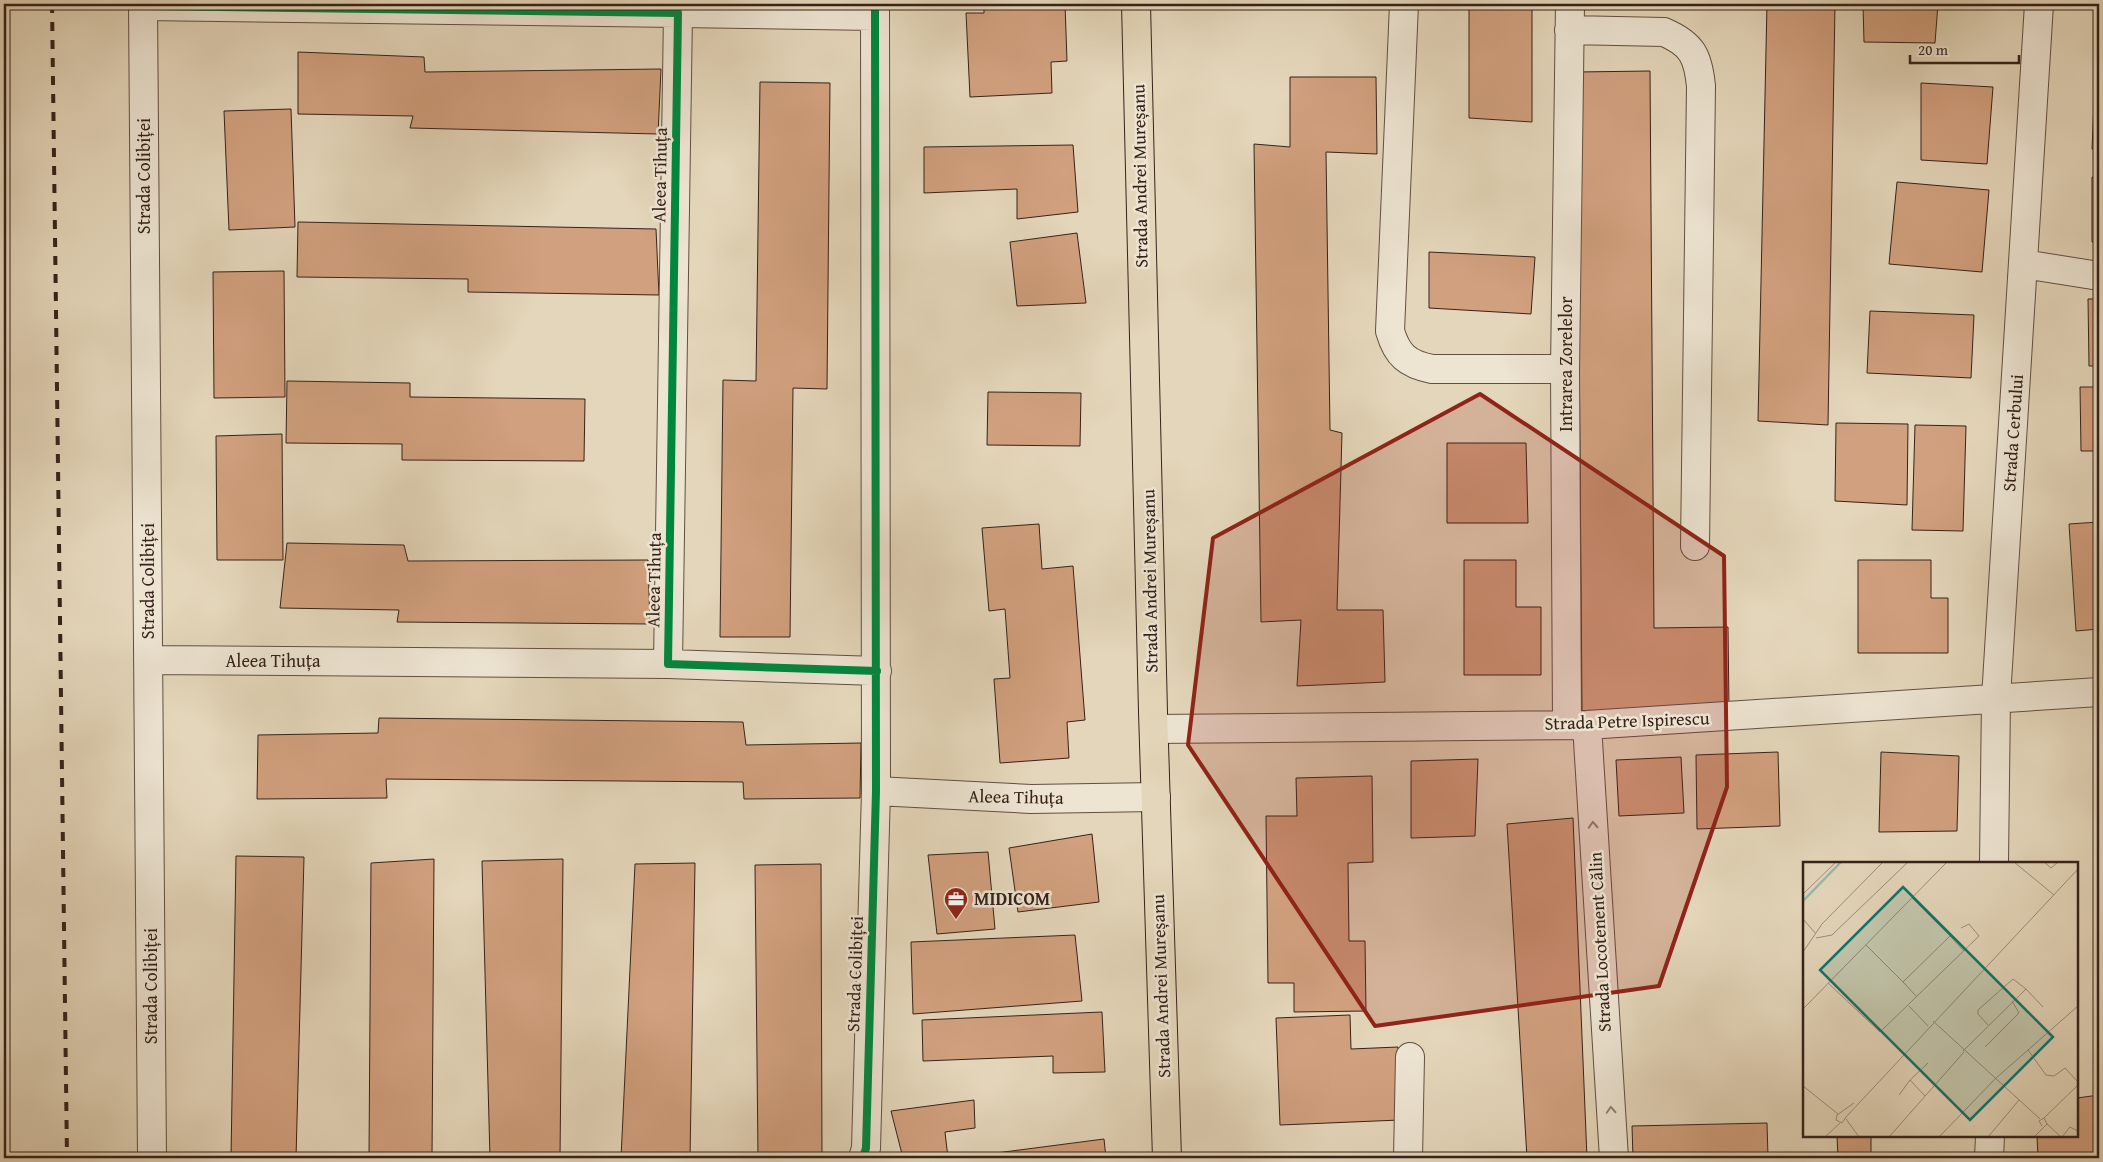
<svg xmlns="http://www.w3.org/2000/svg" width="2103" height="1162" font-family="'Gentium Book Plus',serif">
<rect width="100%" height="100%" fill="#e4d6ba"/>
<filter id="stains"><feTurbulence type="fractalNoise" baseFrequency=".004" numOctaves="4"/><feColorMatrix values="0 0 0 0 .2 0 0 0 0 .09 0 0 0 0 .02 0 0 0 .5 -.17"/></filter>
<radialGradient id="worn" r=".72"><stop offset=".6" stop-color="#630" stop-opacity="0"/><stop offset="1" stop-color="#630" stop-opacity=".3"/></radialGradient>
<path fill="#d1a07e" stroke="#36221a" d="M 984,4 L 1065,4 L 1067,61 L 1051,62 L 1052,93 L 970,97 L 966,13 L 984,13 Z
M 1469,4 L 1532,4 L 1532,122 L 1469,118 Z
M 1767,4 L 1835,4 L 1828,425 L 1758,421 Z
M 1863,4 L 1938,4 L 1935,43 L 1864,42 Z
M 2099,4 L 2099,63 L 2097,62 Z
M 298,52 L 424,57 L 425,72 L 661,69 L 658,134 L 410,128 L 413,116 L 298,114 Z
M 1650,71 L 1654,628 L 1728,627 L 1729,709 L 1582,711 L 1577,72 Z
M 1290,77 L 1376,77 L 1377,154 L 1326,152 L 1330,430 L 1342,433 L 1337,610 L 1383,610 L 1385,682 L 1297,686 L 1301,620 L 1261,622 L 1254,144 L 1290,147 Z
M 2095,78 L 2099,79 L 2099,150 L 2092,149 Z
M 760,82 L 830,83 L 827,389 L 793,388 L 790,637 L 720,637 L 723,380 L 756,381 Z
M 1921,83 L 1993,87 L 1987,164 L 1921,160 Z
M 291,109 L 295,227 L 229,230 L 224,111 Z
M 1073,145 L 1078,212 L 1017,219 L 1017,189 L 924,193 L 924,147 Z
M 2092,177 L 2099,177 L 2099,243 L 2092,242 Z
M 1897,182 L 1989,190 L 1982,272 L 1889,264 Z
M 298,222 L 656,229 L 659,295 L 468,292 L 468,279 L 297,277 Z
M 1077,233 L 1086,303 L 1017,306 L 1010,242 Z
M 1429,252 L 1535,257 L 1531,314 L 1429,308 Z
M 284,271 L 285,397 L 214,398 L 213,272 Z
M 2088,299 L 2099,299 L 2099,366 L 2089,366 Z
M 1870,311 L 1974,315 L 1971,378 L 1867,373 Z
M 287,381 L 410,383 L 410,397 L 585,399 L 584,461 L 402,460 L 402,444 L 286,443 Z
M 2080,387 L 2099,387 L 2099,451 L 2081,451 Z
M 988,392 L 1081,393 L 1080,446 L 987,445 Z
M 1836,423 L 1908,424 L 1907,505 L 1835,501 Z
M 1915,425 L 1966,426 L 1963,531 L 1912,530 Z
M 282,434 L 283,560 L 217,560 L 216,436 Z
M 1447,443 L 1526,443 L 1528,523 L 1447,523 Z
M 2099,522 L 2099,629 L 2076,631 L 2069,524 Z
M 1039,524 L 1042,569 L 1073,566 L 1085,720 L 1067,722 L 1069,758 L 1000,763 L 994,679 L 1010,678 L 1005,609 L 989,611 L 982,528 Z
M 287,543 L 404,545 L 408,561 L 648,560 L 650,624 L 397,622 L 399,610 L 280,608 Z
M 1464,560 L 1516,560 L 1516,607 L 1541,607 L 1541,675 L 1464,675 Z
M 1858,560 L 1931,560 L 1931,598 L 1948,598 L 1948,653 L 1858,653 Z
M 379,718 L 743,722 L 746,745 L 861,743 L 860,798 L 744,799 L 743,782 L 386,779 L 387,798 L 257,799 L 258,735 L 378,733 Z
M 1778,752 L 1780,826 L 1697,829 L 1696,755 Z
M 1881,752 L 1959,756 L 1957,831 L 1879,832 Z
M 1681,757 L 1684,813 L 1619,816 L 1616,760 Z
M 1478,759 L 1475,836 L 1411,838 L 1411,761 Z
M 1372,776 L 1373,862 L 1348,863 L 1349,941 L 1365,941 L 1366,1011 L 1294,1012 L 1294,983 L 1268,983 L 1266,816 L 1297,816 L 1296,778 Z
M 1573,818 L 1587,1158 L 1527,1158 L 1507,824 Z
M 1092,834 L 1099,902 L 1018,912 L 1009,848 Z
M 988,852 L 995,929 L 937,934 L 928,855 Z
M 236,856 L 304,857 L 296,1158 L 231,1158 Z
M 434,859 L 432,1158 L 369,1158 L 371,863 Z
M 563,859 L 560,1158 L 490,1158 L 482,861 Z
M 695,863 L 690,1158 L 621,1158 L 635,864 Z
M 821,864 L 822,1158 L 758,1158 L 755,865 Z
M 1075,935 L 1082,1001 L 913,1014 L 911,942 Z
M 1102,1012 L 1105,1072 L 1053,1073 L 1053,1056 L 923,1061 L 922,1020 Z
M 1350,1015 L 1351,1049 L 1398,1047 L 1400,1120 L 1280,1125 L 1276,1018 Z
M 2099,1095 L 2099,1158 L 2038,1158 L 2037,1136 L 2077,1136 L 2077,1098 Z
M 974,1100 L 975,1128 L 945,1132 L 948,1158 L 903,1158 L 891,1111 Z
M 1767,1123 L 1768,1157 L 1633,1158 L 1632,1126 Z
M 1837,1136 L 1871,1136 L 1871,1158 L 1838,1158 Z
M 1104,1139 L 1106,1158 L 982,1158 L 981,1155 Z"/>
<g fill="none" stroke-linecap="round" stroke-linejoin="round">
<g stroke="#624f42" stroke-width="30">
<path id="minor" d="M 143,4 L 152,1158
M 1404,4 L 1390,331 C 1397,355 1407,364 1432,369 L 1565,369
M 143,6 L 678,13 L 668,664 L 877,671
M 678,13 L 875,16
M 1569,30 L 1664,32 C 1692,44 1698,56 1701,86 L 1695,546
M 2023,264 L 2099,276
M 148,660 L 668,664
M 1567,724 L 1565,369 L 1570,4
M 1587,725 L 1614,1158
M 1154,729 L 1587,725 L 2099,692
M 876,791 L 1031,799 L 1156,797
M 1994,863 L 1996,698 L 2039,4
M 863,1158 L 866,1148 L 876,791 L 875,4
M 1408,1158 L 1410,1057
M 1989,1158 L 1990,1136"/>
</g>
<g stroke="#36221a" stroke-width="30">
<path id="major" d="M 1136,4 L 1153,712 L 1167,1158"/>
</g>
<use href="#minor" stroke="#ede4d2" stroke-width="28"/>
<use href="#major" stroke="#e4d6ba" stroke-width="28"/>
<path stroke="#36221a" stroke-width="4" stroke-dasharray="9 9" stroke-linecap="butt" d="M 52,4 L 67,1158"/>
<g stroke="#ede4d2" stroke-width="11">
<path id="cycleway" d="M 143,6 L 678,13 L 668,664 L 877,671
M 863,1158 L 866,1148 L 876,791 L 875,4"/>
</g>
<use href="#cycleway" stroke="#00873e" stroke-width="8"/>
</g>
<defs><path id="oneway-chevron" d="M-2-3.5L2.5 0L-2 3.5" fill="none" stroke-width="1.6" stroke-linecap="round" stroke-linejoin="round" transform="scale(1.25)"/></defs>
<g stroke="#928376">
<use href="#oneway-chevron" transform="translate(1593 825) rotate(-93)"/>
<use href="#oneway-chevron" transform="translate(1611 1110) rotate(-93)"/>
</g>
<path fill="#8f2418" fill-opacity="0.2" stroke="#8f2418" stroke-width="4" stroke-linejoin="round" d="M 1480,394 L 1724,556 L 1727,787 L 1659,986 L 1375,1026 L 1188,745 L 1213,538 Z"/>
<defs>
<g id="office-pin" transform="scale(1.25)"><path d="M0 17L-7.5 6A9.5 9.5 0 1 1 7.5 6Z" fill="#8f2418" stroke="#ede4d2"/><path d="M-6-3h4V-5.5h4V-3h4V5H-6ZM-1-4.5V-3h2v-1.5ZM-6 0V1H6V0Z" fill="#fff"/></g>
</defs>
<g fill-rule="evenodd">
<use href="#office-pin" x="956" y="899"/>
</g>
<g text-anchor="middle" stroke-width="5" stroke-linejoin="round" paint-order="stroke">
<g font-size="18" fill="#36221a" stroke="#ede4d2">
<text transform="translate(660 175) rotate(-89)" y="6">Aleea Tihuța</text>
<text transform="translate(144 176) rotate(-90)" y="6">Strada Colibiței</text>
<text transform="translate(1140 176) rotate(-91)" y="6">Strada Andrei Mureșanu</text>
<text transform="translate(1566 364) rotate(-90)" y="6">Intrarea Zorelelor</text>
<text transform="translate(2013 433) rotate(-86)" y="6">Strada Cerbului</text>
<text transform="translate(654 580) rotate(-89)" y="6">Aleea Tihuța</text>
<text transform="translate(148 581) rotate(-90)" y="6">Strada Colibiței</text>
<text transform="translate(1150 581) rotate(-91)" y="6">Strada Andrei Mureșanu</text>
<text x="273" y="667">Aleea Tihuța</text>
<text transform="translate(1627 721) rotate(-2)" y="6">Strada Petre Ispirescu</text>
<text transform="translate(1016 797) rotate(1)" y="6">Aleea Tihuța</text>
<text transform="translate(1600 942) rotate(-93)" y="6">Strada Locotenent Călin</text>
<text transform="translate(855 974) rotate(-88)" y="6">Strada Colibiței</text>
<text transform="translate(151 986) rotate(-90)" y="6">Strada Colibiței</text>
<text transform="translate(1161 986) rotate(-92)" y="6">Strada Andrei Mureșanu</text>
</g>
<g font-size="18" font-weight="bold" fill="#36221a" stroke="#ede4d2" text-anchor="start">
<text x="974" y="905">MIDICOM</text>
</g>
</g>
<g transform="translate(1803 862)">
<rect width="275" height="275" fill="#e4d6ba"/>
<path fill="none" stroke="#95b9af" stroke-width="2.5" d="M 0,39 L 38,0"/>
<path fill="none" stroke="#9e8e7a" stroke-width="1" d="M 211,0 L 251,33M 241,0 L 248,6 L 255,0M 0,32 L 33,0M 109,36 L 147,74 L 100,120 L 114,135M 0,57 L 13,72M 147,74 L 161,89M 13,76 L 29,73 L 105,0M 63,83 L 100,120M 0,90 L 19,62 L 80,0M 25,121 L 77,170 L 176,74 L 166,62 L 158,66M 106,144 L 125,164M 0,147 L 144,0M 130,159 L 237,257M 185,163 L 175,152 L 175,148 L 210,117 L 223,127M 182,185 L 216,151 L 209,139M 225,188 L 243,213 L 251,214 L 262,206 L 275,220M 160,189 L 223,127 L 240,145M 107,218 L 125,201M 0,224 L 35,252M 96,233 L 107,218 L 122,234M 43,255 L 275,7M 43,255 L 39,261 L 33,258 L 34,253 L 51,241M 241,256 L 275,223M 43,257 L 56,275M 244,262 L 258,275M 22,275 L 37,261M 86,275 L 161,190M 136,275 L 192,217 L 275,144M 185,275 L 216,238M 231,275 L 244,262 L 241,256 L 236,259 L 239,264M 259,275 L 267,265 L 275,269"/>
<path fill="#0f766e" fill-opacity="0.15" stroke="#0f766e" stroke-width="2.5" d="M 100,25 L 250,175 L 167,258 L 17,108 Z"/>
<rect width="275" height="275" fill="none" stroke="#36221a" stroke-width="2.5"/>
</g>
<rect width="2103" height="1162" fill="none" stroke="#e4d6ba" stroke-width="20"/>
<rect x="5" y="5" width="2093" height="1152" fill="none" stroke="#36221a" stroke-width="2.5"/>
<rect x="10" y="10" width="2083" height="1142" fill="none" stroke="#36221a"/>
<path d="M1910 55v8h109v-8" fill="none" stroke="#36221a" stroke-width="2.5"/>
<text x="1918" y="55" font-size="15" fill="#36221a" stroke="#ede4d2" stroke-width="4" paint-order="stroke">20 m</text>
<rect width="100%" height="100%" filter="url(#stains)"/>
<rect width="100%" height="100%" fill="url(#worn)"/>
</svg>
